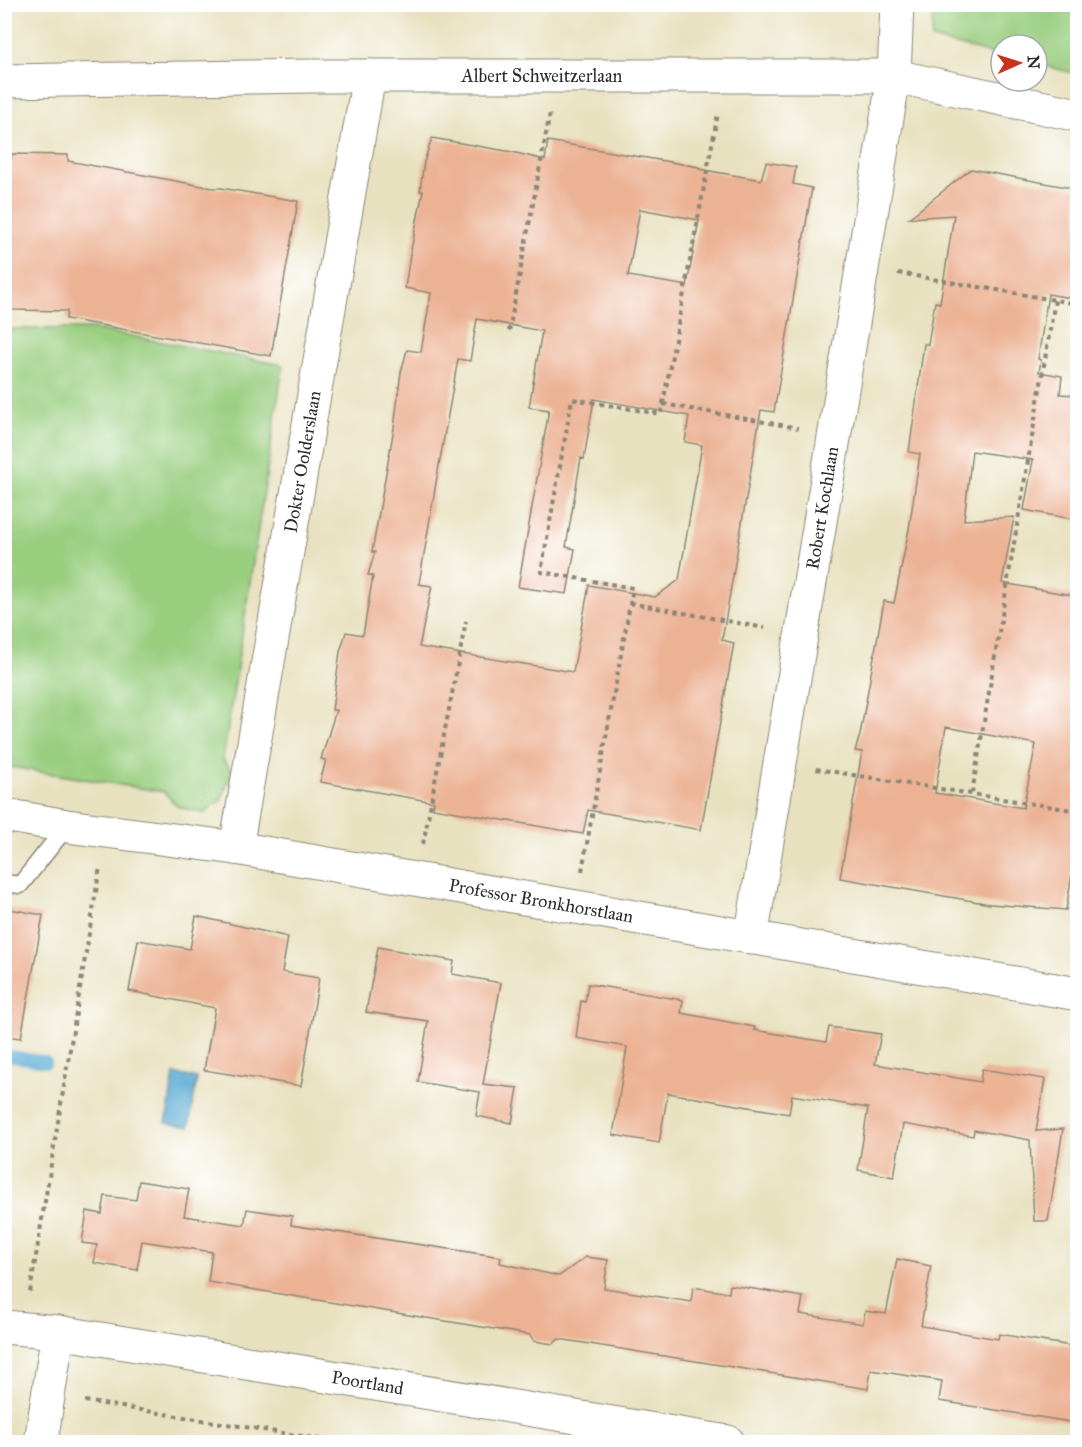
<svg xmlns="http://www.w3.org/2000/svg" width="1082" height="1447" font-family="'IM FELL Great Primer',serif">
<rect width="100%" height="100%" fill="#fff"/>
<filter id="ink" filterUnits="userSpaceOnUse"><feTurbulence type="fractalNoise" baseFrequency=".0167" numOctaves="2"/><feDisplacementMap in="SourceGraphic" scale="12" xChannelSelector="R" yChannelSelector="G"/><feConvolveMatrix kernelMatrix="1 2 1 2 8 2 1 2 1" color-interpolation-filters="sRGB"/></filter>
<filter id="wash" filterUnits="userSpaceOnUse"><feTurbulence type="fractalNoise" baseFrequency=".008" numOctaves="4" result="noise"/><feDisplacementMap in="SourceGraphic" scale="24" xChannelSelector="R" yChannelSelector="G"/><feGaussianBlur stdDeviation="1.35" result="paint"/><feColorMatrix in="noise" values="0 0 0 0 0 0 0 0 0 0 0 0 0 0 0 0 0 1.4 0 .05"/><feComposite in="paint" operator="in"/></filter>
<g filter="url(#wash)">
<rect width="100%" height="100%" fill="#e8e1bf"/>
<path fill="#99ce7f" stroke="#627c55" stroke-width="1.5" d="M 933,5 L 1045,5 L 1077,14 L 1077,74 L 1037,64 L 1037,45 L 1001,45 L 1001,56 L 932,39 Z
M 5,329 L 94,329 L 283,365 L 223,760 L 232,771 L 222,799 L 204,813 L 178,807 L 164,792 L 5,766 Z"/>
<path fill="#54a7d0" stroke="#40697e" stroke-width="1.5" d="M 174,1074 L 197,1078 L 189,1127 L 166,1123 Z"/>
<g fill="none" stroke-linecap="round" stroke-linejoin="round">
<path stroke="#54a7d0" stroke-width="12" d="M 4,1055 L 46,1062"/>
</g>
<g id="blocks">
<path fill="#ecb294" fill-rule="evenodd" d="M 432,138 L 512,152 L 545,160 L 548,141 L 699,167 L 699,169 L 761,180 L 766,162 L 796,167 L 793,184 L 812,188 L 774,412 L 761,410 L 736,558 L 722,640 L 734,643 L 701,830 L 588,810 L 583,834 L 433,808 L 434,802 L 320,782 L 326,760 L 321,759 L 336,710 L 332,710 L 340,652 L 346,632 L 363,635 L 373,576 L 368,575 L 375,552 L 372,552 L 394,428 L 401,372 L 407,350 L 421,352 L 431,293 L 405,288 L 410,255 L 423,191 L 420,191 L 424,162 ZM 640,209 L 699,220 L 687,286 L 628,276 ZM 477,319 L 542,331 L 529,407 L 549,410 L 518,587 L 567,594 L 575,549 L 566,547 L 581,458 L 584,459 L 594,399 L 689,416 L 685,442 L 702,445 L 679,580 L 655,597 L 589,585 L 573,672 L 419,647 L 432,586 L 419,584 L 438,471 L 458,359 L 470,361 Z
M 12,154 L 68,155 L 68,161 L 213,188 L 221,188 L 298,201 L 271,356 L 66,319 L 67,311 L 11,310 L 10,299 L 4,299 L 4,166 L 9,166 Z
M 971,169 L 1077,189 L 1077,299 L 1048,294 L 1038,359 L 1041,360 L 1039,372 L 1062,376 L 1060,394 L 1077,395 L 1077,520 L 1024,510 L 1033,460 L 972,451 L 964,520 L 1014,517 L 1002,583 L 1077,596 L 1077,844 L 1066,910 L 990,904 L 840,878 L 862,752 L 855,751 L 860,735 L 884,601 L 894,603 L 909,529 L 920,454 L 909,452 L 924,344 L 928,344 L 935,302 L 940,303 L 954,215 L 909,218 ZM 946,727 L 1036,744 L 1023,808 L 935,793 Z
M 4,908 L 43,915 L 21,1038 L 4,1036 Z
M 196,916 L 288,937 L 282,972 L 319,978 L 301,1086 L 204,1070 L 215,1008 L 129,991 L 138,940 L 190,949 Z
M 378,947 L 454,961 L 452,974 L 501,983 L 483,1084 L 518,1088 L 512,1123 L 476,1116 L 480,1092 L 418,1082 L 428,1021 L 366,1012 Z
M 588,984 L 683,1000 L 681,1013 L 755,1027 L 754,1030 L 826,1042 L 829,1027 L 881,1034 L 875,1064 L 980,1082 L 982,1069 L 1045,1079 L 1036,1131 L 1063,1129 L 1048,1221 L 1034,1221 L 1030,1140 L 974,1130 L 973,1136 L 903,1124 L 894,1177 L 858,1170 L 868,1108 L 792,1095 L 789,1114 L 668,1093 L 659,1143 L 613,1135 L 627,1047 L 576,1038 L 581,1001 L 585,1002 Z
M 139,1181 L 189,1189 L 184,1216 L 244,1225 L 247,1209 L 292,1216 L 291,1225 L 501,1257 L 500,1263 L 559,1276 L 586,1257 L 608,1260 L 604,1288 L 691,1302 L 693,1287 L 729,1293 L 730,1285 L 803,1297 L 800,1314 L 863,1324 L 865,1311 L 886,1314 L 897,1259 L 931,1266 L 921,1326 L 998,1339 L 999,1334 L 1077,1347 L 1077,1423 L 939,1401 L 942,1381 L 871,1370 L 868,1389 L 559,1339 L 553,1344 L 534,1341 L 530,1335 L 208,1282 L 212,1252 L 142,1241 L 137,1270 L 94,1263 L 97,1245 L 82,1243 L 87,1211 L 102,1214 L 105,1196 L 136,1200 Z"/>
</g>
</g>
<g filter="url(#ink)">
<use href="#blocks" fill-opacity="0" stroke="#8a8675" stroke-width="1.5"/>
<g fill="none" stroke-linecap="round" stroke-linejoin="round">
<g stroke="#8a8675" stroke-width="19">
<path id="service" d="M 4,883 L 20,885 L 67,826"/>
</g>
<g stroke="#8a8675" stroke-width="35">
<g id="minor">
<path id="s1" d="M 4,81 L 313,76 L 894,76 L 1078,115"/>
<path id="s2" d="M 4,815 L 67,826 L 236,848 L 1078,994"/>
<path id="s3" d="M 236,848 L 369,76"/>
<path id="s4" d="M 751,938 L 894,76 L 897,4"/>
<path id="s5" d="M 4,1327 L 58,1332 L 728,1442"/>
<path d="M 41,1442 L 58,1332"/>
</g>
</g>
<path stroke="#8a8675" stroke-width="4" stroke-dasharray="4.5 4.5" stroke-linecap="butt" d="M 898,273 L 1078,304
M 509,331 L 550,113
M 663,404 L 798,428
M 630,603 L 765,628
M 816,769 L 1078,811
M 972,793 L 1055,300
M 423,844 L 466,621
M 582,871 L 633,588 L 541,572 L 572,399 L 661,414 L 718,113
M 30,1292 L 100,867
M 85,1401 L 338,1442"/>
<use href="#service" stroke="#fff" stroke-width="16"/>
<use href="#minor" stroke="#fff" stroke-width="33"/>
</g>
</g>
<g text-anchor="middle" stroke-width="4.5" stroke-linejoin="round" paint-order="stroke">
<g font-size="18" fill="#2b2b2b" stroke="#fff">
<text dy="6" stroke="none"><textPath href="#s1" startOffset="538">Albert Schweitzerlaan</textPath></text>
<text dy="6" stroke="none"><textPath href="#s3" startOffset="392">Dokter Oolderslaan</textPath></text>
<text dy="6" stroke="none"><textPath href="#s4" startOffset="436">Robert Kochlaan</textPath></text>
<text dy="6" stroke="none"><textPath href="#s2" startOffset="544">Professor Bronkhorstlaan</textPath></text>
<text dy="6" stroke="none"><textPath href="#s5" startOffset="368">Poortland</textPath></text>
</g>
</g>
<rect width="1082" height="1447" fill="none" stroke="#fff" stroke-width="24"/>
<g transform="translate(1019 63) rotate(87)"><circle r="28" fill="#ffffff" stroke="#aaaaaa" stroke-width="1.5"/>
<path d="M0-4.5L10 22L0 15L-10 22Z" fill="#c8321e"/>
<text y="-9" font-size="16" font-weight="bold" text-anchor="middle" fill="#2b2b2b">N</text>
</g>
</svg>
